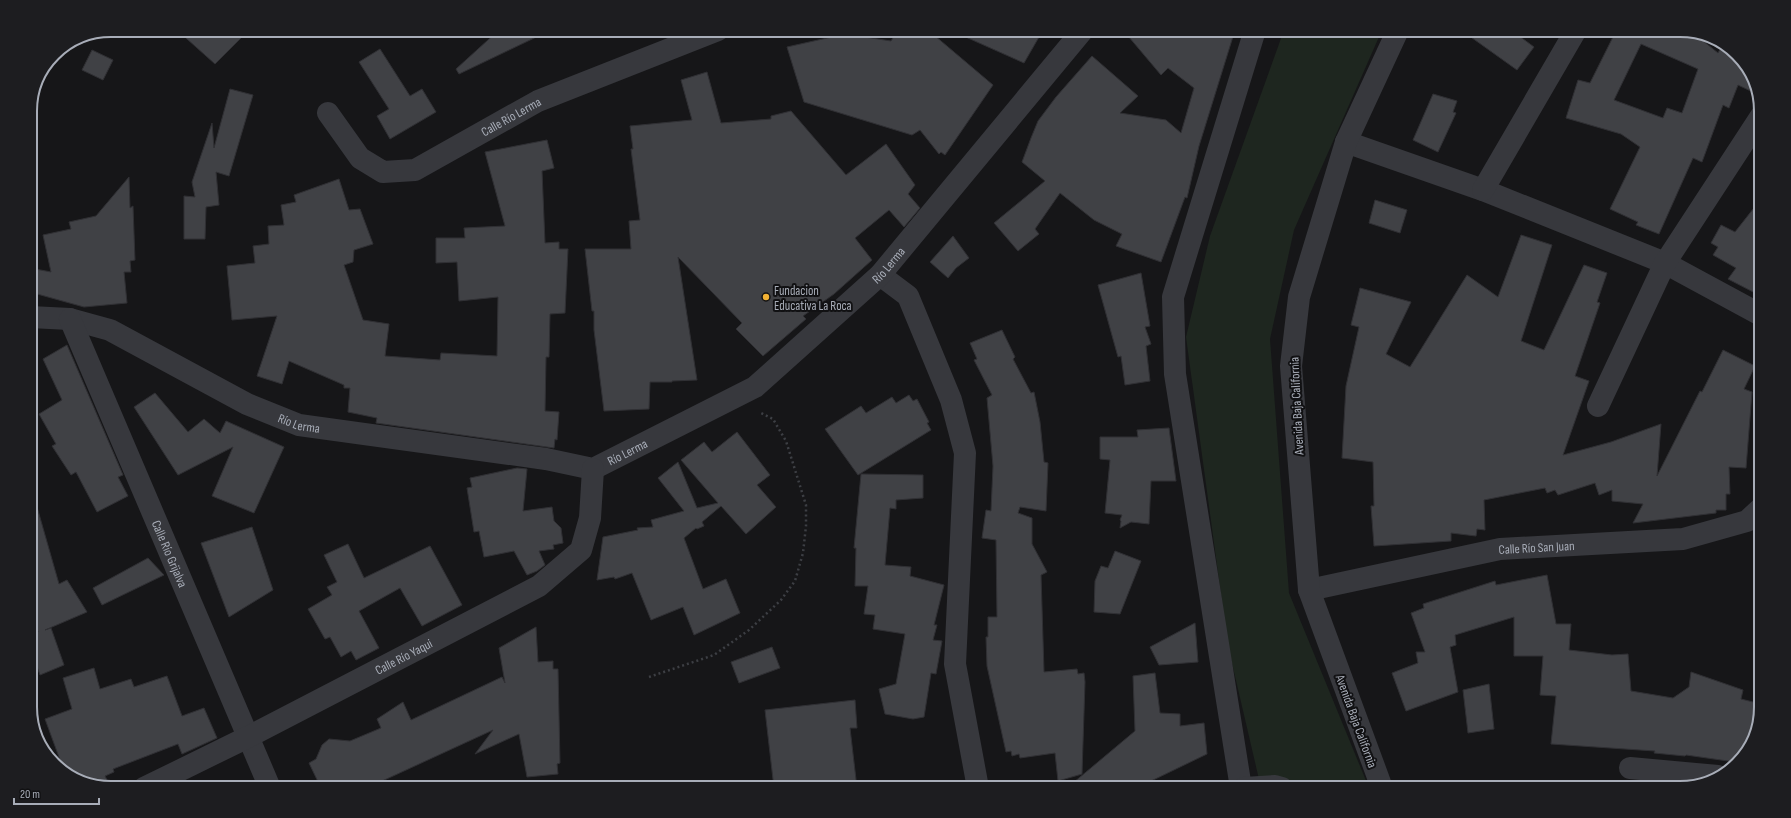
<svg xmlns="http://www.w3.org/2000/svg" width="1791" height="818" font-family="'Sofia Sans Condensed',sans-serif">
<rect width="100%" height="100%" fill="#161618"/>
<path fill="#1e261f" d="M 1284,30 L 1382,30 L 1294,230 L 1270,339 L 1289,593 L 1369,788 L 1261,788 L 1228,646 L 1186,337 L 1210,236 Z"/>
<path fill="#404145" stroke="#303034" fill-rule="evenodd" d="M 177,30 L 249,30 L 215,64 Z
M 499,30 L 551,30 L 459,74 L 456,69 Z
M 898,30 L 928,30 L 993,85 L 945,155 L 941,152 L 939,154 L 920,130 L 912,135 L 804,102 L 787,47 L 845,34 L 891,41 Z
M 950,30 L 1043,30 L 1024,63 Z
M 1123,30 L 1235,30 L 1199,146 L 1187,198 L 1185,197 L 1161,262 L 1116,246 L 1122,234 L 1094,220 L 1060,193 L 1035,229 L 1039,234 L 1018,251 L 994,223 L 1045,181 L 1022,162 L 1031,138 L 1038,121 L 1056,97 L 1092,56 L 1138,96 L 1120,113 L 1166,120 L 1181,133 L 1194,88 L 1168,68 L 1161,75 Z
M 1461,30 L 1511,30 L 1534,47 L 1517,70 Z
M 1608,30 L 1680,30 L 1686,31 L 1702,40 L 1718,53 L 1722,46 L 1747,66 L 1757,94 L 1738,85 L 1729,108 L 1723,105 L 1702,162 L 1693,158 L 1659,234 L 1636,225 L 1638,222 L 1610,209 L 1640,147 L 1621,134 L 1566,118 L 1578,80 L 1590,83 L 1615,33 ZM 1641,44 L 1698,69 L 1682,113 L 1667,108 L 1663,118 L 1614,100 Z
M 380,49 L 410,96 L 422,89 L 436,112 L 390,139 L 377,116 L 389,109 L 359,62 Z
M 92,50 L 113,60 L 103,80 L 82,70 Z
M 707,72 L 721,123 L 771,119 L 771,116 L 791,111 L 846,175 L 886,144 L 915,185 L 908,194 L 920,208 L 904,227 L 889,210 L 855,238 L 872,260 L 834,294 L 803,316 L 806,319 L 763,356 L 736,329 L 742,323 L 678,257 L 697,380 L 672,381 L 672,382 L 650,382 L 649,409 L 604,411 L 594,330 L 594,311 L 592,311 L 585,249 L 631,249 L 629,221 L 640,220 L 631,149 L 633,149 L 630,126 L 692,120 L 681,80 Z
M 230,89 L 253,95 L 229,176 L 216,172 L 219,205 L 206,207 L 205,239 L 184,239 L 184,196 L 195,197 L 192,182 L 212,123 L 214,148 Z
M 1433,94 L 1457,101 L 1453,112 L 1456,113 L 1438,152 L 1413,140 Z
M 547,140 L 554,168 L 542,171 L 545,243 L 559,242 L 559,249 L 568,249 L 565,313 L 550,314 L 549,357 L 546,357 L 545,411 L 559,412 L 557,440 L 555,439 L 554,448 L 376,423 L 377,418 L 348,412 L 350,388 L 344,388 L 344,385 L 289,361 L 282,384 L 257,376 L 277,316 L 232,320 L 227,266 L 255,263 L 253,246 L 269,244 L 268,226 L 284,225 L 281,205 L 296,202 L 294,195 L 339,179 L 349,210 L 360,209 L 373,244 L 354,250 L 353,262 L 344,265 L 363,320 L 389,324 L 385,356 L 440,360 L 441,353 L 497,356 L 498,297 L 459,301 L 457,262 L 436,263 L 436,238 L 465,238 L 464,228 L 505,226 L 485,152 Z
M 129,177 L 130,208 L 133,206 L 135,260 L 130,261 L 131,272 L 124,272 L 127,303 L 84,307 L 30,292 L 30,268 L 51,272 L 43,235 L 71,229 L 69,222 L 96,216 Z
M 1761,199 L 1761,296 L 1728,279 L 1736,268 L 1713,255 L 1718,247 L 1711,243 L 1721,225 L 1735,232 Z
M 1375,200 L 1407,210 L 1400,233 L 1369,223 Z
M 1521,235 L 1552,245 L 1521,341 L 1544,350 L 1584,265 L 1607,273 L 1597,302 L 1600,303 L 1575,376 L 1589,381 L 1563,455 L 1611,442 L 1661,424 L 1657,476 L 1700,391 L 1702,392 L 1723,350 L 1755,366 L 1744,389 L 1752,392 L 1746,468 L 1729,467 L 1730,494 L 1726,494 L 1726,510 L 1716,510 L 1716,513 L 1633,523 L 1643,504 L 1612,501 L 1612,490 L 1599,495 L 1595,483 L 1558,495 L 1555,490 L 1547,493 L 1545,488 L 1484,500 L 1485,530 L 1477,529 L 1476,536 L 1451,533 L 1451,541 L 1374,546 L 1371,506 L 1374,506 L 1373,462 L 1342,458 L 1346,386 L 1359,327 L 1351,325 L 1360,288 L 1411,302 L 1386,354 L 1410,367 L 1467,275 L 1498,297 Z
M 953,236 L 969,258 L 956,268 L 948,278 L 930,262 Z
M 1141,273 L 1150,326 L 1145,327 L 1151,344 L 1146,346 L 1150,381 L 1125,385 L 1121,356 L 1118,357 L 1098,285 Z
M 1002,330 L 1015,357 L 1013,359 L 1031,393 L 1034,392 L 1040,422 L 1044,462 L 1048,463 L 1046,511 L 1020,507 L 1018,513 L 1032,518 L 1032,544 L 1047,572 L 1041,575 L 1044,672 L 1077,669 L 1078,674 L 1084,673 L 1085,682 L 1082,774 L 1058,781 L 1055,753 L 1020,758 L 1019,754 L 1012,756 L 1011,751 L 1006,752 L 987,666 L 986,637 L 988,637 L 988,617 L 997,617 L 996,540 L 982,538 L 986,510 L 991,511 L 993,466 L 987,398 L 992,395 L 974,360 L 977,359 L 970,343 Z
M 67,345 L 123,475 L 118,477 L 128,496 L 97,512 L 76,472 L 71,475 L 52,446 L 56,444 L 39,414 L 62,400 L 43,359 Z
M 155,393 L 188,432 L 204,419 L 220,433 L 226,421 L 284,447 L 254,513 L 212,496 L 233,447 L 178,475 L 134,407 Z
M 909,395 L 913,401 L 917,399 L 929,422 L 927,423 L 931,430 L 858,475 L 825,429 L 861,406 L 866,413 L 892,397 L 896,403 Z
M 1169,428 L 1176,481 L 1151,481 L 1149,524 L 1131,522 L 1120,528 L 1121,521 L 1120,520 L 1122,515 L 1105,513 L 1110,460 L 1100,459 L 1100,437 L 1138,437 L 1137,430 Z
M 737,432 L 770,475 L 757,485 L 776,507 L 746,534 L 721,506 L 702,522 L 704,526 L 697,529 L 696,528 L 684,538 L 703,589 L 726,579 L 740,613 L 694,635 L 683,607 L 651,620 L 632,573 L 615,579 L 614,577 L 597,580 L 603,537 L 638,530 L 637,528 L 653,527 L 651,520 L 684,511 L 658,478 L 678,462 L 697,508 L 718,503 L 681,460 L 704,442 L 712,452 Z
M 517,468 L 527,469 L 523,511 L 552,507 L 554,521 L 561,528 L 563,543 L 553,545 L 554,549 L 539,551 L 545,565 L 537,571 L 527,575 L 514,551 L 484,557 L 479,531 L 474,532 L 467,488 L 472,487 L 470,478 Z
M 861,474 L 923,475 L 923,498 L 896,500 L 896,509 L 890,508 L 885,565 L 911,567 L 910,576 L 944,585 L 934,625 L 937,625 L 933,640 L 942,641 L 936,674 L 931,673 L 924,717 L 913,719 L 885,714 L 879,689 L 896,684 L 905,634 L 873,629 L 875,615 L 864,614 L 868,586 L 855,586 L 856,548 L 854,548 Z
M 37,507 L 59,584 L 67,580 L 87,612 L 45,630 L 51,628 L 64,665 L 40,675 L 30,647 L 30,635 L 38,632 L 30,610 L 30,508 Z
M 252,527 L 273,590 L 229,617 L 201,543 Z
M 348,544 L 364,578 L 430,546 L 462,605 L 422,626 L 400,588 L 359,611 L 379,648 L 356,660 L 351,651 L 341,657 L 330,637 L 325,639 L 308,609 L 332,595 L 327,587 L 337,582 L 324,555 Z
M 1115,551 L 1141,561 L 1120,614 L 1094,612 L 1095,581 L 1101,566 L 1108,568 Z
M 148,558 L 164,575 L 102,605 L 93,588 Z
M 1547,575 L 1556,624 L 1571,624 L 1569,650 L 1612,655 L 1628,654 L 1631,691 L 1673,698 L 1689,687 L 1691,672 L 1743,690 L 1741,699 L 1761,704 L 1752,741 L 1735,762 L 1686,755 L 1685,756 L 1654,753 L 1655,751 L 1551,744 L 1556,696 L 1540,695 L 1543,656 L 1514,656 L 1514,617 L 1455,635 L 1456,645 L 1450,647 L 1458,692 L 1406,711 L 1392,673 L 1418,663 L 1416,652 L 1425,652 L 1411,613 L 1424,608 L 1423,604 L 1495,581 L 1496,585 Z
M 1195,623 L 1198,662 L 1159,665 L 1150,647 Z
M 536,627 L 538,662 L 553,661 L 553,669 L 558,669 L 560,763 L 557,764 L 558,774 L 527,777 L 519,734 L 475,754 L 493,730 L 367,788 L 321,788 L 309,763 L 316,759 L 322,745 L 329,739 L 350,741 L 381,728 L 377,719 L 403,702 L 411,720 L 502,677 L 505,683 L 499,648 Z
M 772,647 L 780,668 L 739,683 L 731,662 Z
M 94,668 L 100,689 L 131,679 L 134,687 L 167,676 L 182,716 L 204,708 L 217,738 L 182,754 L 178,744 L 113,769 L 114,772 L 105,776 L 111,788 L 80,782 L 63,768 L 45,719 L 72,709 L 63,678 Z
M 1155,673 L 1160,713 L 1180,714 L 1180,726 L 1204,723 L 1207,754 L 1147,783 L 1115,788 L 1067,788 L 1135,731 L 1133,676 Z
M 1489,684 L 1494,729 L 1468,733 L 1463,690 Z
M 855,700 L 857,728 L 850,728 L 857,788 L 774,788 L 765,710 Z"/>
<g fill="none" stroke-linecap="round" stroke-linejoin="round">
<path stroke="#3d3f44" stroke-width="2.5" stroke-dasharray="2 3" stroke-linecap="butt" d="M 649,677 L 714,655 L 749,630 L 781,600 L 795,581 L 803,553 L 806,526 L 806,505 L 786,441 L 773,419 L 761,413"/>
<g stroke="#37383d" stroke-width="22">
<path id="s1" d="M 328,113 L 360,158 L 383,172 L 415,170 L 538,101 L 718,30"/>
<path d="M 1346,142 L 1483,190 L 1665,263 L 1761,315"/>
<path d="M 1483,190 L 1576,30"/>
<path d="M 880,275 L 908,296 L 951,400 L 965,453 L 955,664 L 978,788"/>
<path id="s2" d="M 30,317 L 70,319 L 110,330 L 247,404 L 299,425 L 546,459 L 593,469 L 755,387 L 880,275 L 1083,30"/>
<path id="s3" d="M 70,319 L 270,788"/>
<path d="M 1598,406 L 1665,263 L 1761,116"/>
<path id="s4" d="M 1309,590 L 1500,549 L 1683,539 L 1747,521 L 1761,508"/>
<path d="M 1630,768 L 1718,776"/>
<path id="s5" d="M 144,788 L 248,737 L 539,586 L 581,550 L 590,518 L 593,469"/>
<path d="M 1241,788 L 1175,374 L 1173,297 L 1255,30"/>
<path d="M 1244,788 L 1275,786 L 1282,788"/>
<path d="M 1382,788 L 1309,590 L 1291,366 L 1299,297 L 1346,142 L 1398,30"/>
</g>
</g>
<circle fill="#f2b134" stroke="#111113" stroke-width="1.5" cx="766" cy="297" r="4"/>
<g text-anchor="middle" stroke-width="4" stroke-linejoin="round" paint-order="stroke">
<g font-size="13" fill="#a8adb8" stroke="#111113">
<text dy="5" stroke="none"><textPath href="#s1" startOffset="224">Calle Río Lerma</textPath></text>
<text dy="5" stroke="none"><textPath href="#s2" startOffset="953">Río Lerma</textPath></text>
<text transform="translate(1296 406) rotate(-93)" y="5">Avenida Baja California</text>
<text dy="5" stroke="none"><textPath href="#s2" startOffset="293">Río Lerma</textPath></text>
<text dy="5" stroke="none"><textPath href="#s2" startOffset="629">Río Lerma</textPath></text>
<text dy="5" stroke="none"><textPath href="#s4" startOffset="232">Calle Río San Juan</textPath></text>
<text dy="5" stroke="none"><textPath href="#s3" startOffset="255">Calle Río Grijalva</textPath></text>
<text dy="5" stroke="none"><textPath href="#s5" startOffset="291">Calle Río Yaqui</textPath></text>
<text transform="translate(1357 721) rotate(70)" y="5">Avenida Baja California</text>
</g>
<g font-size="13" fill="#a8adb8" stroke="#111113" text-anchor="start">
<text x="774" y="295">Fundacion<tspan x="774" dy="15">Educativa La Roca</tspan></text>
</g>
</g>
<path d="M0 0H1791V818H0ZM111 37H1680A74 74 0 0 1 1754 111V707A74 74 0 0 1 1680 781H111A74 74 0 0 1 37 707V111A74 74 0 0 1 111 37Z" fill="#1d1d20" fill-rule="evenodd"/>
<path fill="none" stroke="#a8adb8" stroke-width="2" d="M111 37H1680A74 74 0 0 1 1754 111V707A74 74 0 0 1 1680 781H111A74 74 0 0 1 37 707V111A74 74 0 0 1 111 37Z"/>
<path d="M14 798v6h85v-6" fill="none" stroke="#a8adb8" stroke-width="2"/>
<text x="20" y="798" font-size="12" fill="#a8adb8" stroke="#111113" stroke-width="3" paint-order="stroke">20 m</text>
</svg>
